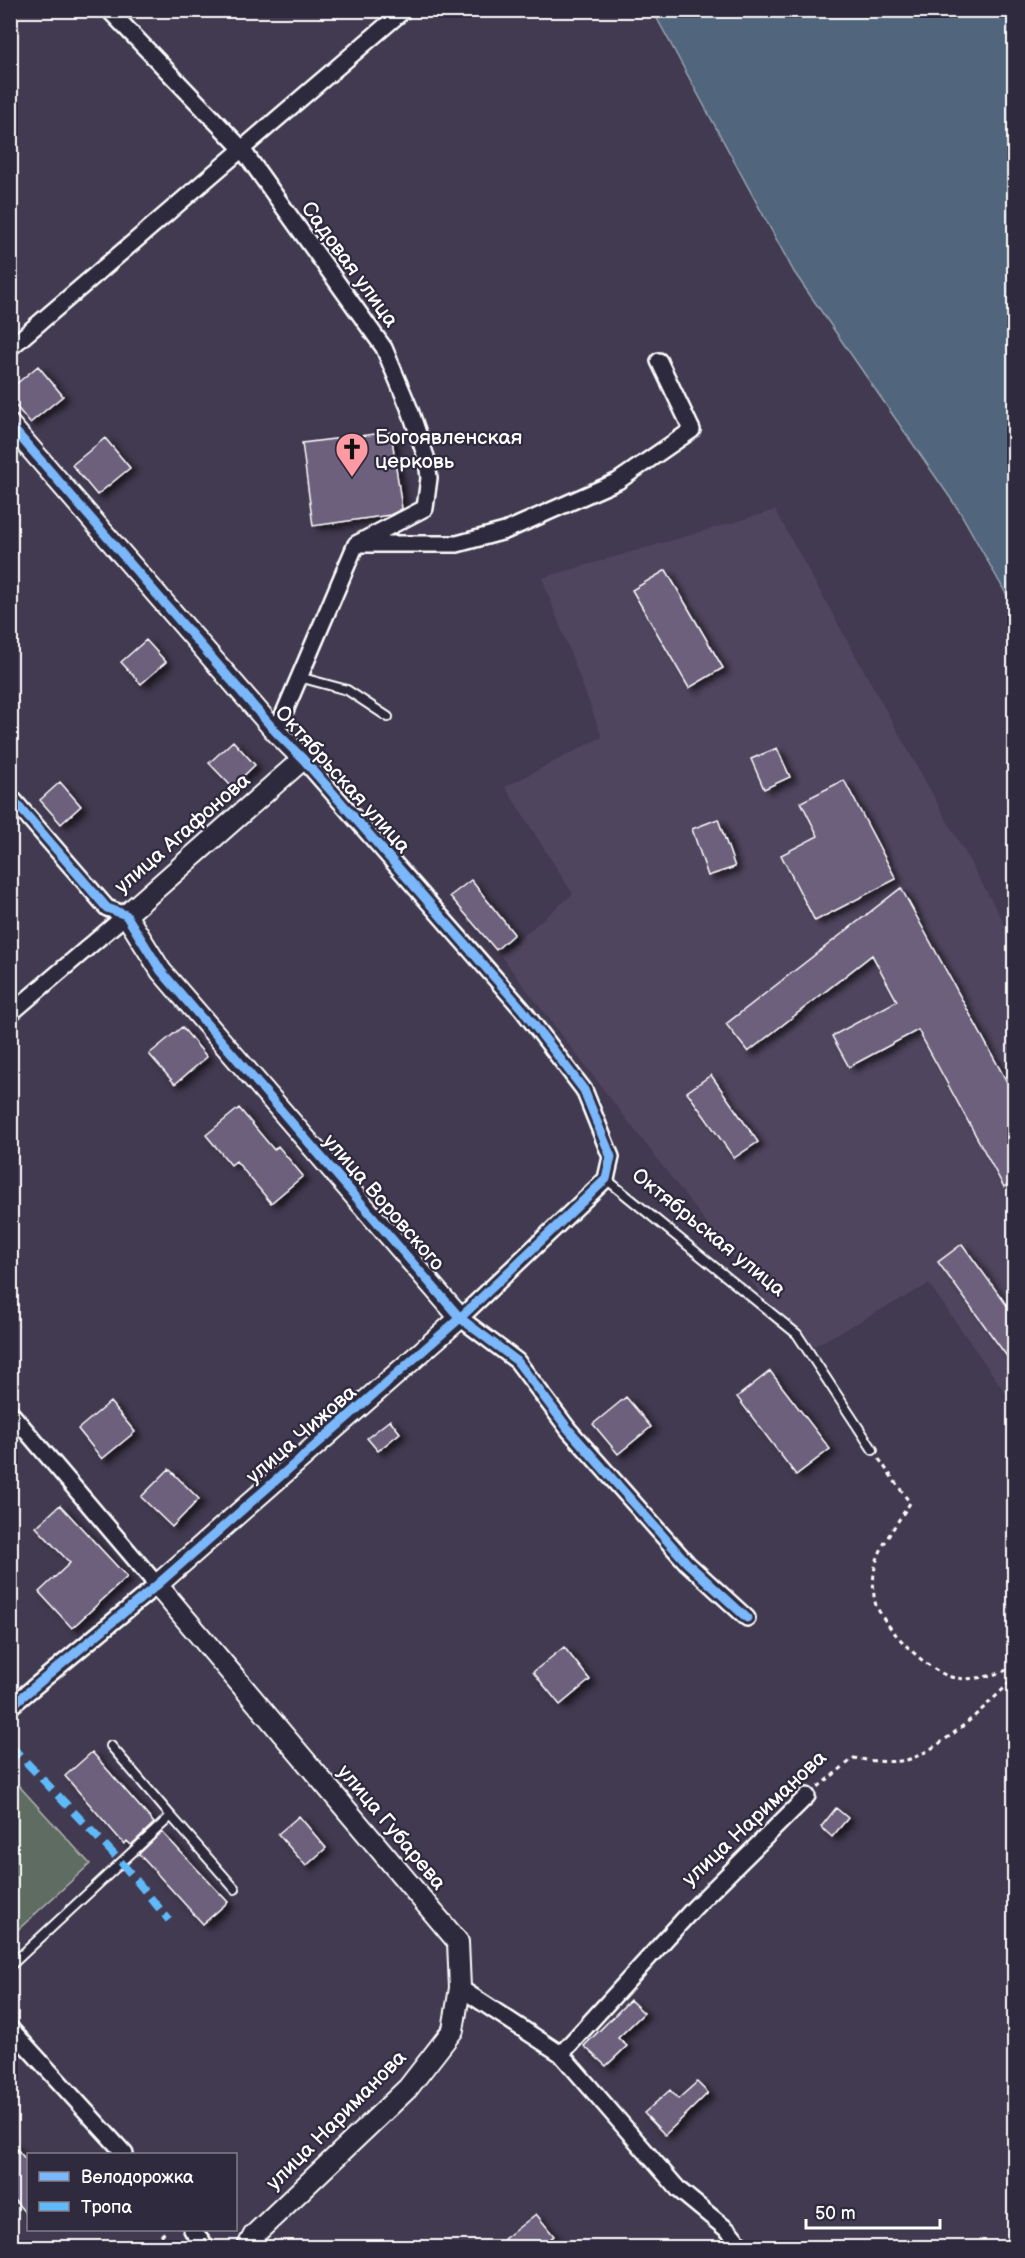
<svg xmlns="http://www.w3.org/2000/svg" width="1025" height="2258" font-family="'Balsamiq Sans',sans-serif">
<defs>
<filter id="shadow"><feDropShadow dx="6" dy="4" stdDeviation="3" flood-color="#0009"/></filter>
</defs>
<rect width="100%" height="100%" fill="#423a50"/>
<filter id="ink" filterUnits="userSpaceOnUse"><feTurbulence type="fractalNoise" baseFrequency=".0167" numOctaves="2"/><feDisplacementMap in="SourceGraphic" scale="12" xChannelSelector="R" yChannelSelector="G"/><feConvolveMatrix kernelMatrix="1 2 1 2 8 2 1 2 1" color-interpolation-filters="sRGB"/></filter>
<g filter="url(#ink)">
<path fill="#4f455e" d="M 775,510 L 1014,941 L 1014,1405 L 929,1284 L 805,1351 L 500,955 L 573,894 L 505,787 L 602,737 L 542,578 Z"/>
<path fill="#5e6c62" stroke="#aeb6b0" stroke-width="1.5" d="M 10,1776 L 90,1864 L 11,1936 L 10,1936 Z"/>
<path fill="#51657c" stroke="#97a3b0" stroke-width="1.5" d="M 653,11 L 1014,11 L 1014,608 L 960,512 L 794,272 Z"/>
<path fill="#6d607d" stroke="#fff" stroke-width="1.5" filter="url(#shadow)" d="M 38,366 L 63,396 L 30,423 L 10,399 L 10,389 Z
M 391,432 L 402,509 L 390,515 L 313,526 L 302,443 Z
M 105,438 L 130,468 L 97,495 L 72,465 Z
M 666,570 L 723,668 L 689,688 L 632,590 Z
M 146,640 L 166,662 L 141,684 L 121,662 Z
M 233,741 L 255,765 L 232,787 L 209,763 Z
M 777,748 L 790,777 L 764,789 L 751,759 Z
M 844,780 L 896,879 L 815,921 L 781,855 L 818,836 L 801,802 Z
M 60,782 L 81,806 L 61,824 L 40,800 Z
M 718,819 L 735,867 L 708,876 L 692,829 Z
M 471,880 L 514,934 L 496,950 L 450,896 Z
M 901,888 L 1014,1095 L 1014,1181 L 1004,1187 L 918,1030 L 849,1067 L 832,1036 L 897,1001 L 872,955 L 748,1052 L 726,1024 Z
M 182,1027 L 207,1057 L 175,1084 L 149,1054 Z
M 711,1075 L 758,1142 L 734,1158 L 687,1092 Z
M 239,1108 L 274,1150 L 278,1146 L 303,1176 L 271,1203 L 236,1161 L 231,1165 L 206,1135 Z
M 962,1244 L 1014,1315 L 1014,1366 L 938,1262 Z
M 770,1371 L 830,1449 L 796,1475 L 737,1397 Z
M 626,1397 L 651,1427 L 618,1454 L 593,1424 Z
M 110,1402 L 135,1432 L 102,1459 L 78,1429 Z
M 390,1420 L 400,1433 L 378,1451 L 367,1438 Z
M 169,1469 L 199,1499 L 172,1527 L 141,1497 Z
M 60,1505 L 127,1577 L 72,1628 L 39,1592 L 70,1563 L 36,1527 Z
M 564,1647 L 590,1680 L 560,1705 L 533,1672 Z
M 92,1752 L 154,1823 L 131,1845 L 127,1841 L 124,1844 L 65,1776 Z
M 836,1808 L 848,1818 L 832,1837 L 821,1827 Z
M 299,1816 L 326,1848 L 306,1866 L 278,1834 Z
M 162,1832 L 228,1902 L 203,1924 L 139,1854 Z
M 630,2000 L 644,2013 L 618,2038 L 627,2046 L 606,2066 L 584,2046 Z
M 697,2082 L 708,2093 L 665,2135 L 644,2113 L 670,2090 L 678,2099 Z
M 10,2141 L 28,2162 L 28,2216 L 10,2195 Z
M 536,2214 L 554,2236 L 539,2247 L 511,2247 L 504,2239 Z"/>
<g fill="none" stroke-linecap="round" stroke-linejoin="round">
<g stroke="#fff" stroke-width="12">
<path id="service" d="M 299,677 L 347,690 L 388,717
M 606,1179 L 797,1334 L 873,1450
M 111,1746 L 171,1816
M 10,1966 L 171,1816 L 235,1889"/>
</g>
<g stroke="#fff" stroke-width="20">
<path id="minor" d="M 109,10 L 242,149 L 404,10
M 10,348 L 242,149 L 384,348 L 410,410 L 427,460 L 429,478 L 425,508 L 356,544 L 276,732
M 359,544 L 457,544 L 505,531 L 618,481 L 692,430 L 659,361
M 303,759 L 522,1009 L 584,1090 L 611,1157 L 606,1179 L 460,1318 L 517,1361 L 569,1430 L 687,1563 L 747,1618
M 10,796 L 107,908 L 126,915 L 10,1014
M 10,1412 L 157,1585 L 10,1707
M 460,1988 L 561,2054 L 679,2190 L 730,2232 L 743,2248
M 10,2028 L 125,2154
M 561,2054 L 694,1908 L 807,1796
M 192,2230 L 207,2248"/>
</g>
<g stroke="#fff" stroke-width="24">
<path id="tertiary" d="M 10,425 L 276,732 L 303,759 L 126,915 L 161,971 L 460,1318 L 157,1585 L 458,1942 L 460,1988 L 453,2030 L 408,2088 L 254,2235 L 247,2248"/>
</g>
<path stroke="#fff" stroke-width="3" stroke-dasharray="4.5 4.5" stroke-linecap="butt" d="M 879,1459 L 910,1503 C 897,1524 877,1548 874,1573 C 873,1581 873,1598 876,1605 C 886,1629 930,1675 956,1678 C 976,1681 996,1675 1014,1667
M 818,1787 L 854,1758 C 870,1761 898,1764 913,1758 C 948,1743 988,1705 1014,1678
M 148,2248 L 167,2230"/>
<use href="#service" stroke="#2f2a3d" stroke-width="8"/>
<use href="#minor" stroke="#2f2a3d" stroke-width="15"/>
<use href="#tertiary" stroke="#2f2a3d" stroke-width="20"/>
<path stroke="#60bafa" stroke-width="8" stroke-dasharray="15 8" stroke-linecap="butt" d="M 10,1745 L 121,1862 L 169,1920"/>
<g stroke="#2f2a3d" stroke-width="13">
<path id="cycleway" d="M 10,425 L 276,732 L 303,759 L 522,1009 L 584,1090 L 611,1157 L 606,1179 L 460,1318 L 157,1585 L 10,1707
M 10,796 L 107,908 L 126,915 L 161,971 L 460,1318 L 517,1361 L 569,1430 L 687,1563 L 747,1618"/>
</g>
<use href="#cycleway" stroke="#7ab7fb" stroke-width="9"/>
</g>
</g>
<defs>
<g id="church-pin" transform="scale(1.725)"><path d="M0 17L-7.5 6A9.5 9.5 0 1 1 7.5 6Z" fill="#ff9aa2" stroke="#2f2a3d"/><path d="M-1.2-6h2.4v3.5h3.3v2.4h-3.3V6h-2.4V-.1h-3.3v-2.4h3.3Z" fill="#111"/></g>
</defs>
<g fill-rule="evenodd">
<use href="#church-pin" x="352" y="449"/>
</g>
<g text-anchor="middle" stroke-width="4.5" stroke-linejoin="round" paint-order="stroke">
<g font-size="21" fill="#fff" stroke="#2f2a3d">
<text transform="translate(350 264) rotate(54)" y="7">Садовая улица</text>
<text transform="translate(343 779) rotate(48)" y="7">Октябрьская улица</text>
<text transform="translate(182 833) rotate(-41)" y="7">улица Агафонова</text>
<text transform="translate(384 1202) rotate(49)" y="7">улица Воровского</text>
<text transform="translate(709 1232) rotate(39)" y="7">Октябрьская улица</text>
<text transform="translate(301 1434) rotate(-41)" y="7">улица Чижова</text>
<text transform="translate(754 1818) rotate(-43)" y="7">улица Нариманова</text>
<text transform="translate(392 1827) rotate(50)" y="7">улица Губарева</text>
<text transform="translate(336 2120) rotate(-45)" y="7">улица Нариманова</text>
</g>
<g font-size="21" fill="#fff" stroke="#2f2a3d" text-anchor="start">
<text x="375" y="444">Богоявленская<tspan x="375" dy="24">церковь</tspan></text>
</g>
</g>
<rect width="1025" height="2258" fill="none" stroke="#2f2a3d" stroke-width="36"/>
<rect x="18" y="18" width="989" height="2222" fill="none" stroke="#fff" stroke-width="2" filter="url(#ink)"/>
<rect x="27" y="2153" width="210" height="78" fill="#2f2a3d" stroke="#827f8b" stroke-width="1.5"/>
<rect x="39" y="2172" width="30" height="9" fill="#7ab7fb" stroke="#827f8b" stroke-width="1.5"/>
<text x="81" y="2183" font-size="18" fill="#ffffff">Велодорожка</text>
<rect x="39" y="2202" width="30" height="9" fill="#60bafa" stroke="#827f8b" stroke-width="1.5"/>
<text x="81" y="2213" font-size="18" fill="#ffffff">Тропа</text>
<path d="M806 2219v9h134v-9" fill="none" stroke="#ffffff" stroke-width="3"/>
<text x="815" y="2219" font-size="18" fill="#ffffff" stroke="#2f2a3d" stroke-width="4.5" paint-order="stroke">50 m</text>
</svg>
